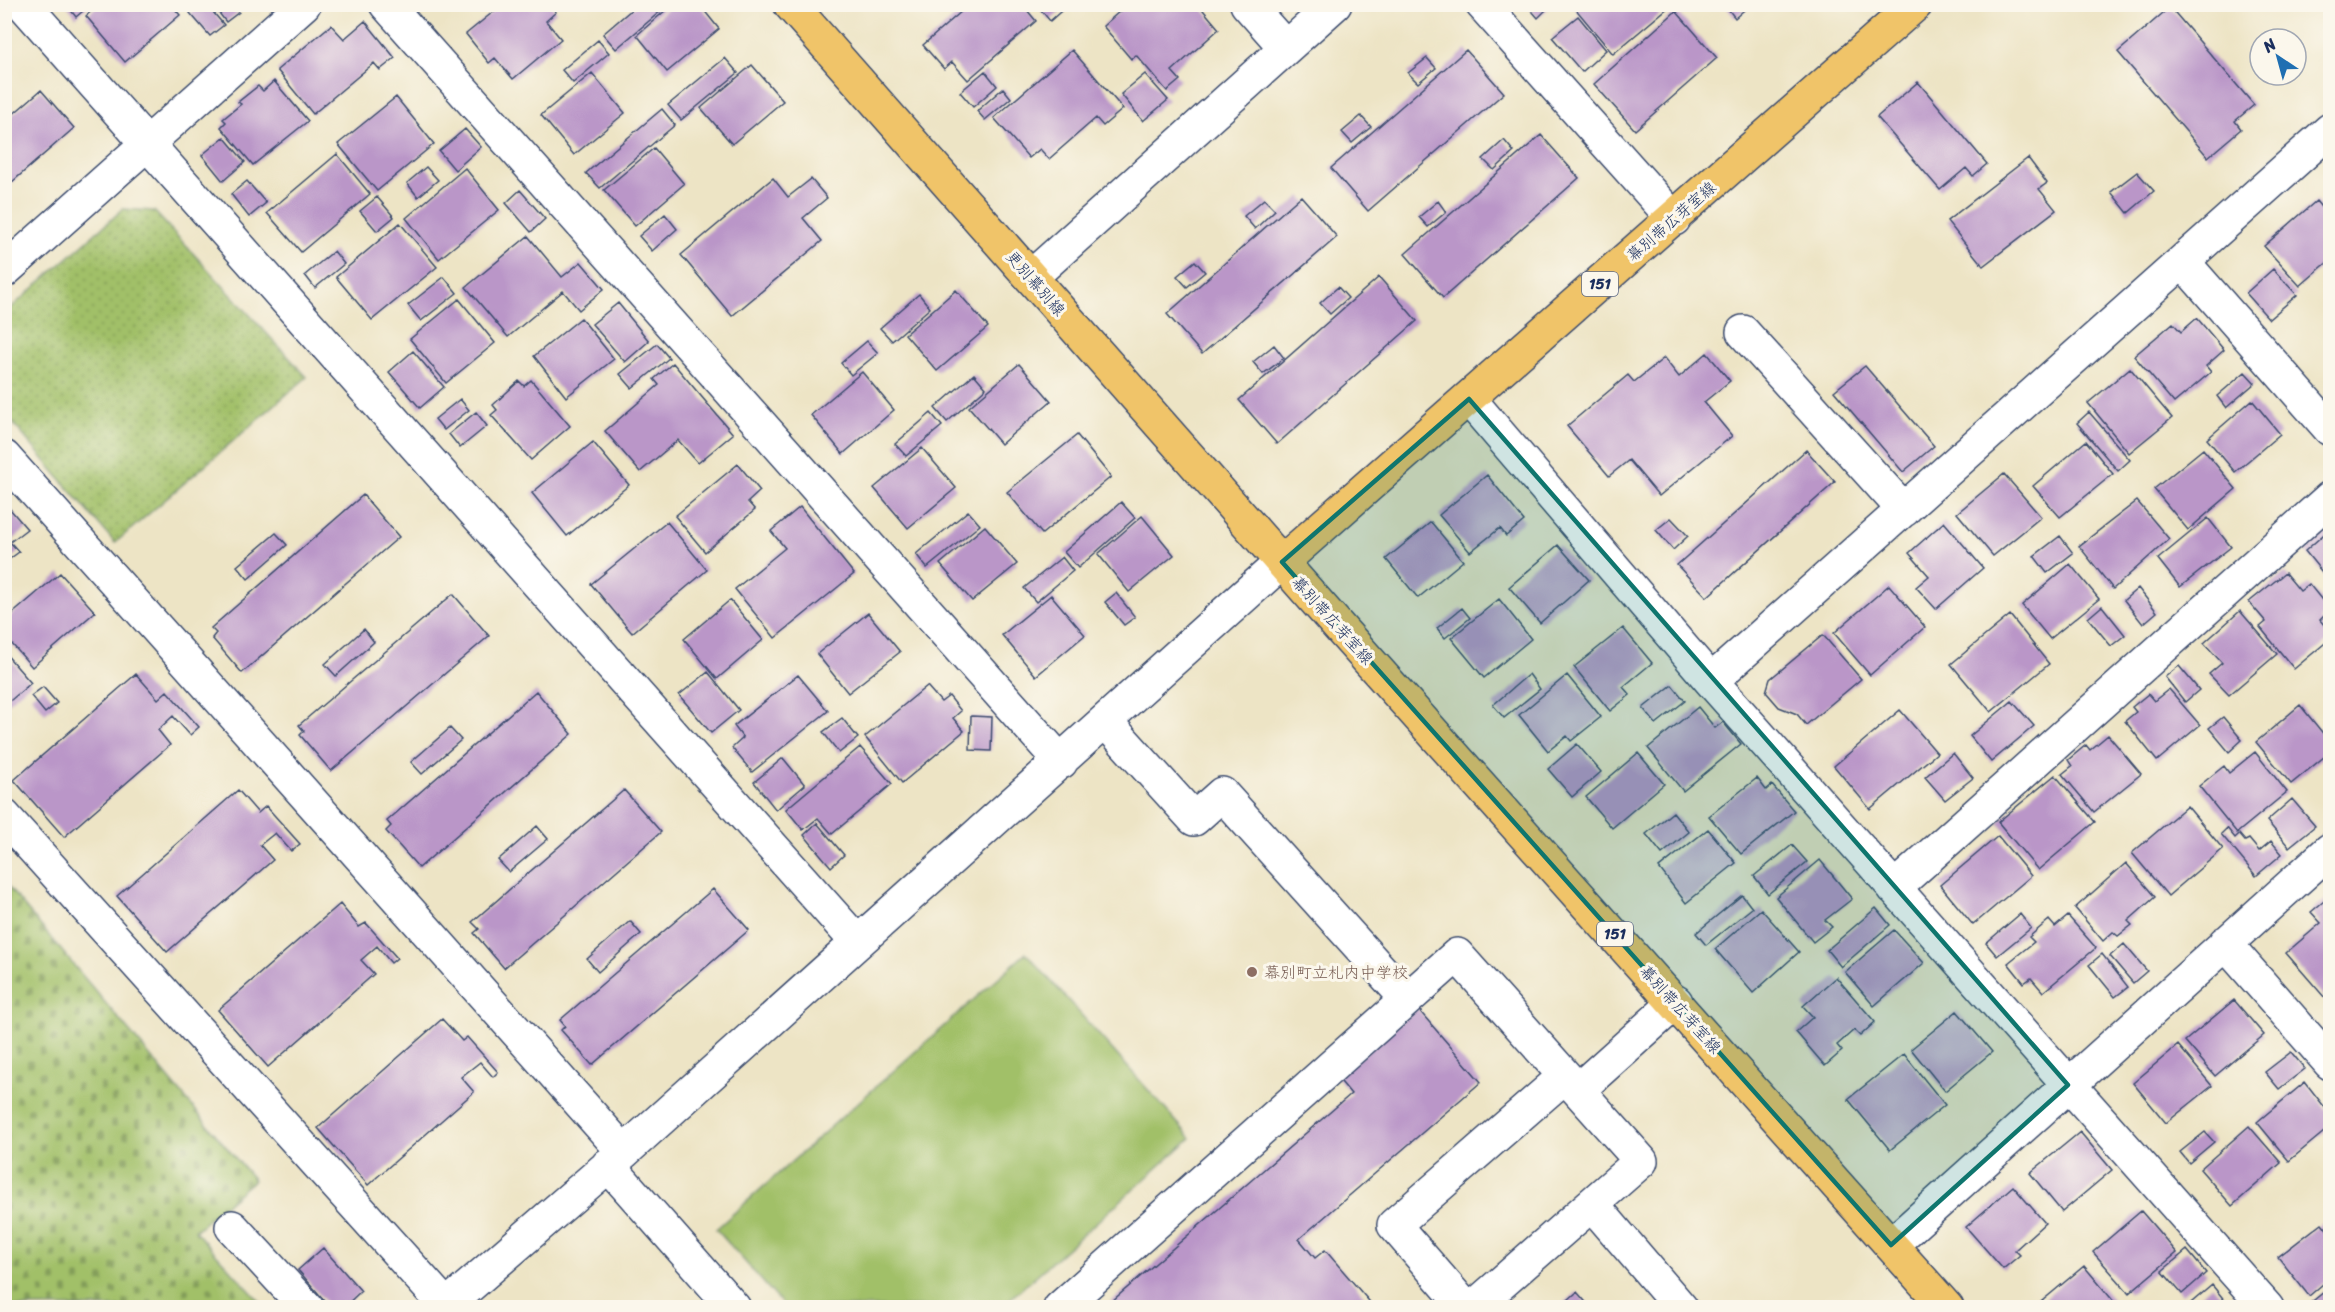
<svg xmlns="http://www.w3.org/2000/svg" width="2335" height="1312" font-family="Sriracha,'Klee One',sans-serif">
<defs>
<pattern id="cemetery-stones" width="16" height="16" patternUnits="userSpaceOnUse" patternTransform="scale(1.5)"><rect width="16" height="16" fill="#a1c068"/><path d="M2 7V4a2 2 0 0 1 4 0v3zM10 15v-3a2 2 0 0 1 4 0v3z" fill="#829c59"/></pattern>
<pattern id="park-dots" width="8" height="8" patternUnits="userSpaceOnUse" patternTransform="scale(1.5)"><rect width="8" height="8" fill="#a1c068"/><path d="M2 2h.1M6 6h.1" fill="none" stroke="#829c59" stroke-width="1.8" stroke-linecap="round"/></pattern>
</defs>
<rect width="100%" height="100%" fill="#fbf7ec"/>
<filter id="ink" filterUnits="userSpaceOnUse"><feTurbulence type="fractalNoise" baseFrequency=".0167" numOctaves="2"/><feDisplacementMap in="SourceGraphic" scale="12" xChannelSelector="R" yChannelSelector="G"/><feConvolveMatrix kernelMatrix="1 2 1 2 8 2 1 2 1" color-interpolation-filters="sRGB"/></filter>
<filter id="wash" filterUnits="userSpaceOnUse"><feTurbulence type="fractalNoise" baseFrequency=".008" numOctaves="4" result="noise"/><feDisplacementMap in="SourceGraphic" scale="24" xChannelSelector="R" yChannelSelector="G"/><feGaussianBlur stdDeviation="1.35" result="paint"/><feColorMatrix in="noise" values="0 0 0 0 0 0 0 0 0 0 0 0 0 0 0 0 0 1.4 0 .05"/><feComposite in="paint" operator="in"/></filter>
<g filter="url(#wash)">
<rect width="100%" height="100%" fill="#ede4c5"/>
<path fill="url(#cemetery-stones)" stroke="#5e7863" stroke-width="1.5" d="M 4,882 L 254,1180 L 195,1231 L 265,1307 L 5,1307 Z"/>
<path fill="url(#park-dots)" stroke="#5e7863" stroke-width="1.5" d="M 123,209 L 154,211 L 307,377 L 115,543 L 5,414 L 4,314 Z"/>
<path fill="#a1c068" stroke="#5e7863" stroke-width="1.5" d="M 1026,953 L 1191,1138 L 1001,1307 L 785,1307 L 716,1229 Z"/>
<g id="blocks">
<path fill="#ba96c8" d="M 66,4 L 91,4 L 76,17 Z
M 99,4 L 178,4 L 174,8 L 180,15 L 125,62 L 86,16 Z
M 200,4 L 206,4 L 224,25 L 210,36 L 190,13 Z
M 212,4 L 233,4 L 239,12 L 226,22 Z
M 503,4 L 550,4 L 556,12 L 546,21 L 561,39 L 513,79 L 495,58 L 489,63 L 466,34 Z
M 638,4 L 669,4 L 616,49 L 603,34 Z
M 673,4 L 699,4 L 719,29 L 667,72 L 637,35 Z
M 970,4 L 1022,4 L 1036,21 L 968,80 L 952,62 L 944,69 L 923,45 Z
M 1036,4 L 1069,4 L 1050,21 Z
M 1128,4 L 1198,4 L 1219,29 L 1172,71 L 1180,80 L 1167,91 L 1136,55 L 1131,59 L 1103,26 Z
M 1526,4 L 1552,4 L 1538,18 Z
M 1576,4 L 1669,4 L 1670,6 L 1613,54 L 1574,7 Z
M 1724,4 L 1751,4 L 1735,18 Z
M 2170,7 L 2254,105 L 2235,121 L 2241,129 L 2208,157 L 2118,52 Z
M 1676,11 L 1717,58 L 1635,130 L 1594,84 Z
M 1578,16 L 1606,50 L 1582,72 L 1552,37 Z
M 365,21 L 395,58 L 380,70 L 374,63 L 313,114 L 277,70 L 331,25 L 344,39 Z
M 598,40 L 609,53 L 573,83 L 562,70 Z
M 1072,50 L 1123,109 L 1103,126 L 1096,118 L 1049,159 L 1040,149 L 1029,158 L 994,118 Z
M 1466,50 L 1504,93 L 1368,211 L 1331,168 Z
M 725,58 L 738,73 L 681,120 L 668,105 Z
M 1427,58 L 1436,68 L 1418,83 L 1408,73 Z
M 752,65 L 783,101 L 732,144 L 701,108 Z
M 985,71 L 997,86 L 973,107 L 960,92 Z
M 592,73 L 625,113 L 574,155 L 541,115 Z
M 1145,74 L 1168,100 L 1143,121 L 1121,94 Z
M 274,81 L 308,121 L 253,165 L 221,127 L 226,122 L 223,119 L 241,104 L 238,102 L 258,86 L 263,91 Z
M 1918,82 L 1987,164 L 1973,176 L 1966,168 L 1940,190 L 1877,117 Z
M 1003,88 L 1011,98 L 985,120 L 977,111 Z
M 41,90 L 74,128 L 4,189 L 4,122 Z
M 396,97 L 434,144 L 377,191 L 338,144 Z
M 662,109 L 675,125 L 600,188 L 586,173 Z
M 1361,116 L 1371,127 L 1352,143 L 1342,132 Z
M 465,129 L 481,147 L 455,170 L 439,151 Z
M 1541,135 L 1579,178 L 1443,298 L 1405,254 Z
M 224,137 L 245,162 L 223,181 L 202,155 Z
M 1504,140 L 1514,152 L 1494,170 L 1483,159 Z
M 654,148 L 684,184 L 635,226 L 604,190 Z
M 337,154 L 370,194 L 301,252 L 267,213 Z
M 2028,158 L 2047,183 L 2039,189 L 2056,210 L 1983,266 L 1947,221 Z
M 426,167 L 438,180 L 418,197 L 407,183 Z
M 465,168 L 499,210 L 439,259 L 406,218 Z
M 2137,172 L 2154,191 L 2128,213 L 2111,192 Z
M 773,178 L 788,197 L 811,179 L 827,198 L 803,218 L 822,241 L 732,316 L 681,255 Z
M 247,181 L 266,203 L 249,217 L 231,194 Z
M 520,190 L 545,219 L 531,232 L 506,203 Z
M 1301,196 L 1337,237 L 1202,354 L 1167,314 Z
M 377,197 L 394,217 L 377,231 L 360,211 Z
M 1264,199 L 1275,210 L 1255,229 L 1244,216 Z
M 1438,201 L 1446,212 L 1428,227 L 1419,217 Z
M 2316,201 L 2330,218 L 2330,260 L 2300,286 L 2264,246 Z
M 665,214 L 677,229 L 652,251 L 639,236 Z
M 400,223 L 437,267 L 372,320 L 336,277 Z
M 528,236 L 562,277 L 581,262 L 604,289 L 579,310 L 563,291 L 508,337 L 466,287 Z
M 334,251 L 344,264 L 315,288 L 305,275 Z
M 1195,261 L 1205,272 L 1187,287 L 1177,276 Z
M 2273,269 L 2297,295 L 2269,319 L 2246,293 Z
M 444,277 L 457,293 L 421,321 L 408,305 Z
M 1379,277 L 1417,321 L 1277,444 L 1239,400 Z
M 1338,287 L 1348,298 L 1330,314 L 1320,303 Z
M 956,290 L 988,327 L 937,371 L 905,334 Z
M 919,294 L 930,308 L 892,341 L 880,328 Z
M 459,299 L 495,343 L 446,383 L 410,339 Z
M 618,303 L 649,341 L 625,362 L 592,324 Z
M 581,318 L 614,359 L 566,397 L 534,356 Z
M 2197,318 L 2224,350 L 2206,366 L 2211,372 L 2174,403 L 2134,356 L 2173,323 L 2181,332 Z
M 867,341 L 878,353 L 851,375 L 841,363 Z
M 657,344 L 669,358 L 632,388 L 620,374 Z
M 1274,345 L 1284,358 L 1263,374 L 1253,362 Z
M 413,351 L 444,387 L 420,408 L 389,372 Z
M 1707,353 L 1730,381 L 1704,402 L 1732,436 L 1659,496 L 1629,460 L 1609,476 L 1567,426 L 1628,375 L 1634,382 L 1664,358 L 1679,377 Z
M 673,363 L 733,434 L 698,463 L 678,440 L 640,472 L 605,431 L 659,385 L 654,379 Z
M 1019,364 L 1051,401 L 1001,444 L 969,407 Z
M 1865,366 L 1934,446 L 1903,472 L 1834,391 Z
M 2130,368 L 2172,418 L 2129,453 L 2088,403 Z
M 862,372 L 894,410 L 843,454 L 811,415 Z
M 2245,372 L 2255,383 L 2226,408 L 2217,396 Z
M 974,374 L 986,388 L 947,422 L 935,408 Z
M 531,380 L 570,426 L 531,460 L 491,415 L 497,410 L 493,405 L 519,381 L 524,386 Z
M 460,399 L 469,410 L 444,430 L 435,419 Z
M 2252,400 L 2280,434 L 2235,472 L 2207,439 Z
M 476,412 L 487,426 L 460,448 L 449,434 Z
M 2089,412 L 2130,460 L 2118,471 L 2077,423 Z
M 931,413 L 942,426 L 906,456 L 895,444 Z
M 1077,435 L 1111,477 L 1042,534 L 1007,492 Z
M 2086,441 L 2113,474 L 2060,517 L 2033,486 Z
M 593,442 L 629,485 L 567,536 L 532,493 Z
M 922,448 L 956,488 L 908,528 L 874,488 Z
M 2203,449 L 2236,489 L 2188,530 L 2154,489 Z
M 1806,450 L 1835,482 L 1707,597 L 1677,565 Z
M 738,464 L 760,491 L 748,502 L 755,510 L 705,552 L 675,516 Z
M 2004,474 L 2041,517 L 1993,556 L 1957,513 Z
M 1487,475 L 1524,521 L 1506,536 L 1500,528 L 1470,552 L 1439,515 Z
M 363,495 L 399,537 L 242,673 L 212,638 L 216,633 L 211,628 Z
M 2137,501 L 2169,539 L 2113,589 L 2079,546 Z
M 4,502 L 27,529 L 10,542 L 19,552 L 4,563 Z
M 1121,502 L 1135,518 L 1078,568 L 1064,552 Z
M 800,507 L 854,574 L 775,638 L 735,589 L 785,548 L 771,531 Z
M 968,511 L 980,525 L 927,568 L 916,554 Z
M 1142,516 L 1174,555 L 1129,592 L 1098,554 Z
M 1671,518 L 1688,536 L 1673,550 L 1656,530 Z
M 2208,518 L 2231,547 L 2180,587 L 2158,559 Z
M 667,522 L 707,570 L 632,633 L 591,584 Z
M 1431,522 L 1463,561 L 1418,598 L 1386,559 Z
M 1944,522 L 1983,568 L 1936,609 L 1916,587 L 1929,576 L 1909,553 Z
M 985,526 L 1017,564 L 972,601 L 940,564 Z
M 2330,529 L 2330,582 L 2305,551 Z
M 276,533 L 287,545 L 248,579 L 237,566 Z
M 2060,536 L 2073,553 L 2047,573 L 2034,556 Z
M 1558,545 L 1589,580 L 1540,623 L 1509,587 Z
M 1062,557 L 1073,571 L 1036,602 L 1024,588 Z
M 2070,564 L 2099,599 L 2050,639 L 2022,605 Z
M 60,573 L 95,612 L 32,667 L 4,635 L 4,621 Z
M 2285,573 L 2300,591 L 2309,584 L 2330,610 L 2320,620 L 2330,632 L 2330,639 L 2294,669 L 2260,627 L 2266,622 L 2249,602 Z
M 1889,585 L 1925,627 L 1870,675 L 1834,633 Z
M 2138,588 L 2157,612 L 2143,624 L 2124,600 Z
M 1116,593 L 1135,617 L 1124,625 L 1105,602 Z
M 453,594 L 489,636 L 331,771 L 300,735 L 304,731 L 299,725 Z
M 1051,595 L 1085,635 L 1036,676 L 1002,635 Z
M 1499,599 L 1531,639 L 1484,678 L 1451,638 Z
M 730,600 L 763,640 L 717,679 L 684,639 Z
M 2102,606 L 2125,635 L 2111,646 L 2088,618 Z
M 1462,608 L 1470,618 L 1445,638 L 1437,628 Z
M 2240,611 L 2277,654 L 2229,695 L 2209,674 L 2222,663 L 2204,643 Z
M 868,613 L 900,652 L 848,693 L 817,654 Z
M 2010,615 L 2049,664 L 1991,712 L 1951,664 Z
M 1623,628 L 1652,663 L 1623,687 L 1630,695 L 1610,711 L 1574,667 Z
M 364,629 L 374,642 L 336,676 L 325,664 Z
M 1823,635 L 1861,679 L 1806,725 L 1797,714 L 1779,707 L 1766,692 L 1770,679 Z
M 4,652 L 31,683 L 4,706 Z
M 2179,666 L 2199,690 L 2185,702 L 2165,677 Z
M 708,672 L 739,710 L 711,733 L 679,695 Z
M 136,674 L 158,699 L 167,691 L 199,727 L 190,735 L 173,716 L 158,730 L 170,745 L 64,837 L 14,780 Z
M 1529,674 L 1540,689 L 1504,718 L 1493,705 Z
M 798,675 L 828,711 L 752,772 L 732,748 L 743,738 L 734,726 Z
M 1567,675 L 1601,717 L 1571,741 L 1567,736 L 1548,751 L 1519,715 Z
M 1672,685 L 1685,701 L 1656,724 L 1643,708 Z
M 927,686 L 941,702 L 949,696 L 961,711 L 953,718 L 964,731 L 902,783 L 865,737 Z
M 43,687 L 57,703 L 45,713 L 31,696 Z
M 2169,689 L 2200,725 L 2157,761 L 2125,721 L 2136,712 L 2132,707 L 2148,694 L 2154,701 Z
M 536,691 L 572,734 L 419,868 L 386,831 L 391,826 L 387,821 Z
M 2012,701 L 2034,726 L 1991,762 L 1970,736 Z
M 2300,705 L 2330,742 L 2330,752 L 2291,784 L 2256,742 Z
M 1698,707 L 1715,728 L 1723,722 L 1741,744 L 1683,791 L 1648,748 Z
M 1900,710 L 1937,753 L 1870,809 L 1834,766 Z
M 971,716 L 992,717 L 991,751 L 970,750 Z
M 2223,717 L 2242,740 L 2229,752 L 2209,728 Z
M 842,718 L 858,738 L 839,753 L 823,732 Z
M 450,728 L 461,740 L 422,774 L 411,762 Z
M 2108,735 L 2141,774 L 2094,812 L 2062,774 L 2072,766 L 2068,760 L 2086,745 L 2090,750 Z
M 1577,744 L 1601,772 L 1572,797 L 1548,769 Z
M 860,747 L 892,784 L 832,834 L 818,818 L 803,830 L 786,809 Z
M 2255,752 L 2287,792 L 2237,833 L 2199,786 L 2224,766 L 2229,773 Z
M 1638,753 L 1664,784 L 1612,828 L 1586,797 Z
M 1953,753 L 1973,778 L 1945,800 L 1925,777 Z
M 783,758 L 805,785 L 776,810 L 754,782 Z
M 2055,775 L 2095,822 L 2038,870 L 1998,822 Z
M 1757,778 L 1766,790 L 1772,785 L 1794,811 L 1741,854 L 1709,816 Z
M 238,790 L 258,813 L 266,806 L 300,844 L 291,851 L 275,833 L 260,845 L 273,860 L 167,952 L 117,896 Z
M 624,790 L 661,832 L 504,968 L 474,933 L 479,929 L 472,922 Z
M 2292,799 L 2315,826 L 2289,847 L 2267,821 Z
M 2187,806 L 2223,849 L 2168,896 L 2132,853 Z
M 1673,812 L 1689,832 L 1662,854 L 1646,834 Z
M 817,823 L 844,855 L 831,867 L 804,835 Z
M 537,826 L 548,839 L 509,872 L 498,860 Z
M 2227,828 L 2235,838 L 2239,834 L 2245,841 L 2249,839 L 2259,851 L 2271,841 L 2282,854 L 2256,876 L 2221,834 Z
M 1708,829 L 1736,863 L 1686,903 L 1659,868 Z
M 1998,836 L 2031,876 L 1973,925 L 1940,885 Z
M 1792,845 L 1807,862 L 1768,894 L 1754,876 Z
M 1820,860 L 1852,899 L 1825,920 L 1832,927 L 1813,942 L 1776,897 Z
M 2126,863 L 2155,897 L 2128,921 L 2132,925 L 2118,936 L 2113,932 L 2103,941 L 2075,908 Z
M 713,889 L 749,930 L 592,1065 L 561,1030 L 565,1026 L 560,1020 Z
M 1742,895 L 1752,908 L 1706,945 L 1696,933 Z
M 2330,896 L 2330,993 L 2325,998 L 2286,953 L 2321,923 L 2311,912 Z
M 340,904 L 359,927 L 366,923 L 397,958 L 391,963 L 377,946 L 361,960 L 374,974 L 268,1067 L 218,1010 Z
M 1876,908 L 1890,925 L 1841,967 L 1827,950 Z
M 1761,909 L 1799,952 L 1753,993 L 1715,949 Z
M 2020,914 L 2031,928 L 1997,956 L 1986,943 Z
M 2068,916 L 2096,948 L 2043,992 L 2031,978 L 2024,983 L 2008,963 L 2034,942 L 2029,937 L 2049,920 L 2055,927 Z
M 630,921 L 641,934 L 598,972 L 587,959 Z
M 1894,930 L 1924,963 L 1874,1006 L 1845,972 Z
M 2124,944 L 2147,971 L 2133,983 L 2110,956 Z
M 2102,954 L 2128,987 L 2115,997 L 2089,965 Z
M 1836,977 L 1875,1022 L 1860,1036 L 1854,1030 L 1837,1045 L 1842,1051 L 1825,1066 L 1796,1032 L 1813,1017 L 1803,1006 Z
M 2234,1000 L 2264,1035 L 2215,1076 L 2185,1041 Z
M 1417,1008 L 1481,1082 L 1299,1239 L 1315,1258 L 1325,1250 L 1375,1308 L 1104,1308 L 1351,1094 L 1337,1077 Z
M 1957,1011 L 1992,1052 L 1945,1091 L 1911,1049 Z
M 442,1019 L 462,1041 L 467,1037 L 498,1072 L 493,1077 L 480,1062 L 461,1077 L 474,1092 L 368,1185 L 318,1128 Z
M 2178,1045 L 2212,1086 L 2166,1123 L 2133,1083 Z
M 2291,1052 L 2305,1069 L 2279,1089 L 2265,1072 Z
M 1904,1054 L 1945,1105 L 1890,1150 L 1848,1099 Z
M 2305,1082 L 2330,1114 L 2330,1127 L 2289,1161 L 2257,1122 Z
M 2249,1126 L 2281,1163 L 2232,1206 L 2200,1169 Z
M 2080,1132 L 2112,1170 L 2062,1212 L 2030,1173 Z
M 2205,1132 L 2214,1142 L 2189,1163 L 2180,1152 Z
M 2013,1186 L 2045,1223 L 2015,1250 L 2020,1255 L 2003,1269 L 1966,1227 Z
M 2141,1211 L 2177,1253 L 2129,1293 L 2093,1252 Z
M 2322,1223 L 2330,1233 L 2330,1278 L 2309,1296 L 2278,1257 Z
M 323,1248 L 361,1291 L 343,1308 L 331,1308 L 298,1270 Z
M 2187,1250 L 2206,1273 L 2182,1294 L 2162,1271 Z
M 2084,1266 L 2115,1303 L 2109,1308 L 2038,1308 L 2036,1306 Z
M 2212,1285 L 2231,1308 L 2185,1308 Z
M 2330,1287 L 2330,1308 L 2310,1308 L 2308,1305 Z
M 1577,1292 L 1591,1308 L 1559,1308 Z"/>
</g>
</g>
<g filter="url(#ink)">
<use href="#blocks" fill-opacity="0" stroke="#3a4a6d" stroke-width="1.5"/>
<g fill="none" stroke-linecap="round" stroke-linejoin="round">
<g stroke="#3a4a6d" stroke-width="36">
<path id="minor" d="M 23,4 L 857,942
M 386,4 L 1061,762
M 1247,4 L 1286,48
M 1482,4 L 1674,219
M 2183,262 L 2330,429
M 4,271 L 304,4
M 1031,277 L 1335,4
M 1743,332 L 1904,510
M 1469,399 L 1711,681 L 2267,1308
M 4,457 L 624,1152
M 1711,681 L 2330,130
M 1106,722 L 1194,819 L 1222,794 L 1407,999
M 4,816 L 446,1306
M 1894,888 L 2330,498
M 2225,943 L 2330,1063
M 1578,1090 L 1676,1002
M 608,1165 L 734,1308
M 1592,1204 L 1681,1308
M 232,1227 L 307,1308
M 1891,1245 L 2330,850
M 444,1308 L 624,1152 L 1282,562
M 1060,1308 L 1457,955 L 1641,1161 L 1473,1308
M 1466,1308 L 1394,1225 L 1565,1076"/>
</g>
<g stroke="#3a4a6d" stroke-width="36">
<path id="major" d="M 790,4 L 1345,634 L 1947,1308
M 1282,562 L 1916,4"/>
</g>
<use href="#minor" stroke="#fff" stroke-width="33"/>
<use href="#major" stroke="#f0c469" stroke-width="33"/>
</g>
</g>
<path fill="#0f766e" fill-opacity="0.2" stroke="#0f766e" stroke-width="4.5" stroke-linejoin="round" d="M 1469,399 L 2068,1085 L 1891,1245 L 1282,562 Z"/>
<circle fill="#8d6e63" stroke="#fbf7ec" stroke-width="2" cx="1252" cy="972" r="6"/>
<g text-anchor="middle" stroke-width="6" stroke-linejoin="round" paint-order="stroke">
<g fill="#fbf7ec" stroke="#5e6b89" stroke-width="1.5">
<rect x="1582" y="272" width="36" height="24" rx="4.5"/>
<rect x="1597" y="922" width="36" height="24" rx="4.5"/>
</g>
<g font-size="15" font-weight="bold" fill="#1b2f5e">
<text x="1600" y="289">151</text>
<text x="1615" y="939">151</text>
</g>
<g font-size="16" fill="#1b2f5e" stroke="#fbf7ec">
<text transform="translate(1671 221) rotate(-41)" y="6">幕別帯広芽室線</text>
<text transform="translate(1036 283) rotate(49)" y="6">更別幕別線</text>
<text transform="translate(1333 620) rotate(48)" y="6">幕別帯広芽室線</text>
<text transform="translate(1681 1009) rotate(48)" y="6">幕別帯広芽室線</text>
</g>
<g font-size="16" fill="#785e54" stroke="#fbf7ec" text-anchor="start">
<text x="1264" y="978">幕別町立札内中学校</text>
</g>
</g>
<rect width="2335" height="1312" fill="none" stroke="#fbf7ec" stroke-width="24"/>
<g transform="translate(2278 57) rotate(324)"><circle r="28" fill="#fbf7ec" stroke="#a1a7b3" stroke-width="1.5"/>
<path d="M0-4.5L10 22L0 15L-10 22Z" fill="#1f6fb2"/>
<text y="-9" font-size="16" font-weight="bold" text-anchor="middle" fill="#1b2f5e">N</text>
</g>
</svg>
